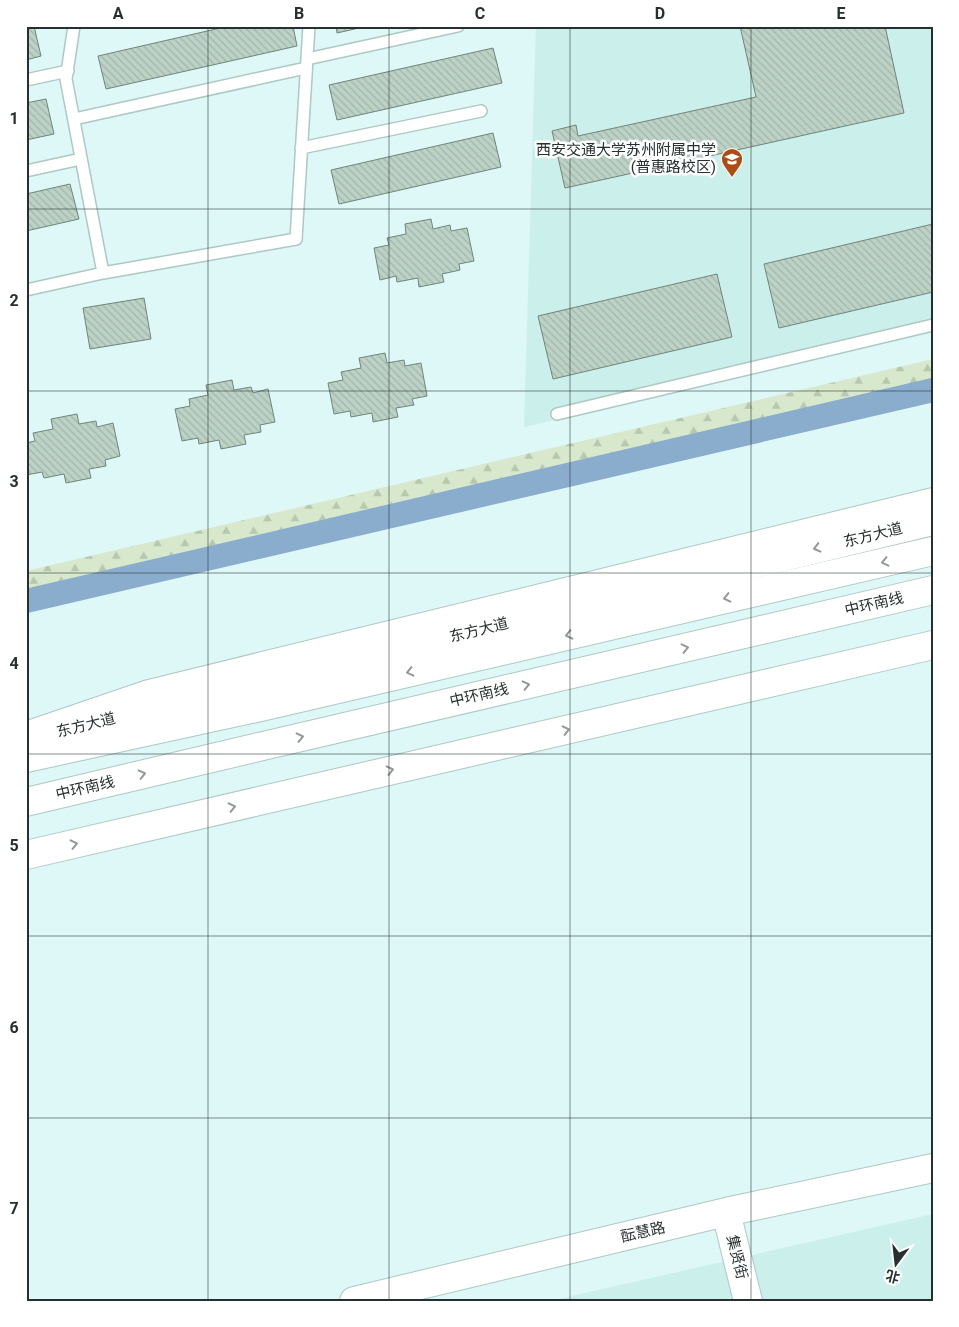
<svg xmlns="http://www.w3.org/2000/svg" width="959" height="1327" font-family="Roboto,'Noto Sans SC',sans-serif">
<defs>
<pattern id="forest-firs" width="22" height="20" patternUnits="userSpaceOnUse" patternTransform="scale(1.25)"><rect width="22" height="20" fill="#d7e8cc"/><path d="M5 1l3.5 6h-7zM16 11l3.5 6h-7z" fill="#b8c7b0"/></pattern>
<pattern id="building-back-hatch" width="6" height="6" patternUnits="userSpaceOnUse" patternTransform="scale(1.25)"><rect width="6" height="6" fill="#bdd2c6"/><path d="M-1 5l2 2M0 0l6 6M5-1l2 2" fill="none" stroke="#a2b5aa"/></pattern>
</defs>
<rect width="100%" height="100%" fill="#ddf8f6"/>
<path fill="#cbefeb" d="M 536,26 L 933,26 L 933,331 L 524,427 Z
M 933,1214 L 933,1301 L 550,1301 Z"/>
<path fill="url(#forest-firs)" d="M 933,359 L 933,380 L 602,455 L 26,589 L 26,571 Z"/>
<g fill="none" stroke-linecap="round" stroke-linejoin="round">
<path stroke="#8aaccd" stroke-width="24" d="M 26,601 L 933,390"/>
</g>
<path fill="url(#building-back-hatch)" stroke="#71857a" d="M 26,26 L 34,26 L 41,56 L 26,60 Z
M 229,26 L 293,26 L 297,46 L 106,89 L 98,56 Z
M 336,26 L 368,26 L 337,33 Z
M 740,26 L 885,26 L 904,113 L 565,188 L 552,131 L 576,125 L 578,136 L 756,97 Z
M 493,48 L 502,83 L 337,120 L 329,85 Z
M 46,99 L 54,134 L 26,140 L 26,103 Z
M 493,133 L 501,167 L 339,204 L 331,170 Z
M 70,184 L 79,219 L 26,231 L 26,194 Z
M 431,219 L 433,229 L 450,225 L 451,231 L 467,228 L 474,261 L 459,264 L 460,270 L 442,274 L 444,282 L 419,287 L 418,278 L 397,282 L 396,276 L 380,280 L 374,248 L 389,245 L 387,238 L 406,234 L 405,224 Z
M 933,224 L 933,292 L 779,328 L 764,264 Z
M 717,274 L 732,337 L 553,379 L 538,316 Z
M 144,298 L 151,339 L 90,349 L 83,308 Z
M 385,353 L 387,363 L 404,360 L 405,366 L 421,363 L 427,396 L 412,399 L 414,405 L 396,408 L 398,417 L 373,422 L 372,413 L 351,417 L 350,411 L 334,414 L 328,383 L 343,380 L 341,372 L 361,368 L 359,358 Z
M 232,380 L 234,390 L 251,387 L 253,393 L 268,389 L 275,422 L 260,425 L 261,432 L 244,435 L 246,444 L 221,449 L 219,440 L 199,444 L 198,438 L 182,441 L 175,409 L 190,406 L 189,399 L 208,395 L 206,385 Z
M 77,414 L 79,424 L 96,421 L 97,427 L 113,423 L 120,456 L 105,460 L 106,466 L 89,469 L 91,478 L 66,483 L 64,474 L 44,478 L 42,472 L 26,475 L 26,443 L 35,441 L 33,433 L 53,429 L 51,419 Z"/>
<g fill="none" stroke-linecap="round" stroke-linejoin="round">
<g stroke="#adc8c5" stroke-width="14">
<path id="lane" d="M 74,26 L 66,79 L 103,273
M 307,59 L 458,26
M 26,80 L 68,71
M 74,119 L 306,68
M 301,148 L 481,111
M 26,171 L 81,159
M 26,290 L 103,273 L 296,239 L 309,26
M 557,414 L 933,325"/>
</g>
<g stroke="#adc8c5" stroke-width="30">
<path id="secondary" d="M 726,1212 L 748,1301
M 354,1301 L 726,1212 L 933,1168"/>
</g>
<g stroke="#adc8c5" stroke-width="30">
<path id="primary" d="M 103,721 L 933,521
M 26,855 L 933,645"/>
</g>
<g stroke="#adc8c5" stroke-width="30">
<path id="highway" d="M 26,736 L 149,694 L 933,502
M 26,758 L 256,708 L 933,551
M 26,802 L 263,746 L 933,590"/>
</g>
<use href="#lane" stroke="#fff" stroke-width="11"/>
<use href="#secondary" stroke="#fff" stroke-width="28"/>
<use href="#primary" stroke="#fff" stroke-width="28"/>
<use href="#highway" stroke="#fff" stroke-width="28"/>
</g>
<defs><path id="oneway-chevron" d="M-2-3.5L2.5 0L-2 3.5" fill="none" stroke-width="1.6" stroke-linecap="round" stroke-linejoin="round" transform="scale(1.25)"/></defs>
<g stroke="#929897">
<use href="#oneway-chevron" transform="translate(817 548) rotate(166)"/>
<use href="#oneway-chevron" transform="translate(885 562) rotate(167)"/>
<use href="#oneway-chevron" transform="translate(727 598) rotate(167)"/>
<use href="#oneway-chevron" transform="translate(569 635) rotate(167)"/>
<use href="#oneway-chevron" transform="translate(685 648) rotate(-13)"/>
<use href="#oneway-chevron" transform="translate(410 672) rotate(167)"/>
<use href="#oneway-chevron" transform="translate(526 685) rotate(-13)"/>
<use href="#oneway-chevron" transform="translate(566 730) rotate(-13)"/>
<use href="#oneway-chevron" transform="translate(300 737) rotate(-13)"/>
<use href="#oneway-chevron" transform="translate(390 770) rotate(-13)"/>
<use href="#oneway-chevron" transform="translate(142 774) rotate(-13)"/>
<use href="#oneway-chevron" transform="translate(232 807) rotate(-13)"/>
<use href="#oneway-chevron" transform="translate(74 844) rotate(-13)"/>
</g>
<path fill="none" stroke="#25302f" stroke-width="1" stroke-opacity="0.55" d="M 208,26 L 208,1301M 389,26 L 389,1301M 570,26 L 570,1301M 751,26 L 751,1301M 26,209 L 933,209M 26,391 L 933,391M 26,573 L 933,573M 26,754 L 933,754M 26,936 L 933,936M 26,1118 L 933,1118"/>
<defs>
<g id="school-pin" transform="scale(1.125)"><path d="M0 17L-7.5 6A9.5 9.5 0 1 1 7.5 6Z" fill="#af4c13" stroke="#fff"/><path d="M0-5L7-2L0 1L-7-2ZM-4 1L0 2.5L4 1V4Q0 6-4 4Z" fill="#fff"/></g>
</defs>
<g fill-rule="evenodd">
<use href="#school-pin" x="732" y="159"/>
</g>
<g text-anchor="middle" stroke-width="5" stroke-linejoin="round" paint-order="stroke">
<g font-size="15" fill="#25302f" stroke="#fff" text-anchor="end">
<text x="716" y="155">西安交通大学苏州附属中学<tspan x="716" dy="17">(普惠路校区)</tspan></text>
</g>
<g font-size="15" fill="#25302f" stroke="#fff">
<text transform="translate(873 535) rotate(-14)" y="5">东方大道</text>
<text transform="translate(874 604) rotate(-13)" y="5">中环南线</text>
<text transform="translate(479 630) rotate(-14)" y="5">东方大道</text>
<text transform="translate(479 695) rotate(-13)" y="5">中环南线</text>
<text transform="translate(86 725) rotate(-14)" y="5">东方大道</text>
<text transform="translate(85 788) rotate(-13)" y="5">中环南线</text>
<text transform="translate(643 1232) rotate(-13)" y="5">酝慧路</text>
<text transform="translate(737 1257) rotate(76)" y="5">集贤街</text>
</g>
</g>
<rect width="959" height="1327" fill="none" stroke="#ffffff" stroke-width="55"/>
<g transform="translate(896 1264) rotate(195)" stroke="#ffffff" stroke-width="4" paint-order="stroke">
<path d="M0-4L9 19L0 12L-9 19Z" fill="#25302f"/>
<text y="-8" font-size="14" font-weight="bold" text-anchor="middle" fill="#25302f">北</text>
</g>
<rect x="28" y="28" width="904" height="1272" fill="none" stroke="#25302f" stroke-width="2"/>
<g font-size="16" text-anchor="middle" font-weight="bold" fill="#25302f">
<text x="118" y="19">A</text>
<text x="299" y="19">B</text>
<text x="480" y="19">C</text>
<text x="660" y="19">D</text>
<text x="841" y="19">E</text>
<text x="14" y="124">1</text>
<text x="14" y="306">2</text>
<text x="14" y="487">3</text>
<text x="14" y="669">4</text>
<text x="14" y="851">5</text>
<text x="14" y="1033">6</text>
<text x="14" y="1214">7</text>
</g>
</svg>
